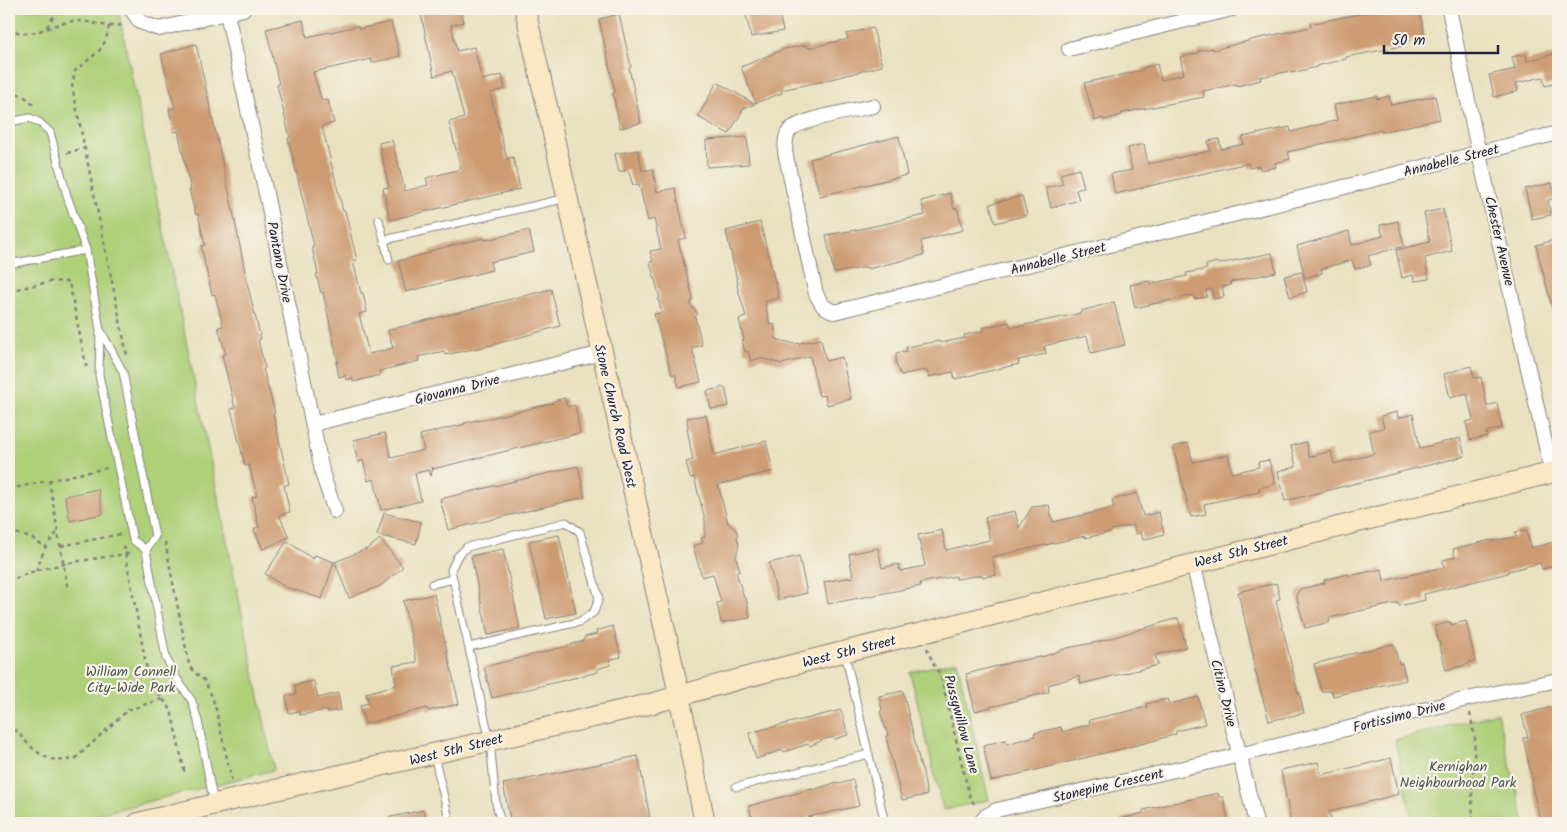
<svg xmlns="http://www.w3.org/2000/svg" width="1567" height="832" font-family="Kalam,sans-serif">
<rect width="100%" height="100%" fill="#f7f3e8"/>
<filter id="ink" filterUnits="userSpaceOnUse"><feTurbulence type="fractalNoise" baseFrequency=".02" numOctaves="2"/><feDisplacementMap in="SourceGraphic" scale="10" xChannelSelector="R" yChannelSelector="G"/><feConvolveMatrix kernelMatrix="1 2 1 2 8 2 1 2 1" color-interpolation-filters="sRGB"/></filter>
<filter id="wash" filterUnits="userSpaceOnUse"><feTurbulence type="fractalNoise" baseFrequency=".0096" numOctaves="4" result="noise"/><feDisplacementMap in="SourceGraphic" scale="20" xChannelSelector="R" yChannelSelector="G"/><feGaussianBlur stdDeviation="1.12" result="paint"/><feColorMatrix in="noise" values="0 0 0 0 0 0 0 0 0 0 0 0 0 0 0 0 0 1.4 0 .05"/><feComposite in="paint" operator="in"/></filter>
<g filter="url(#wash)">
<rect width="100%" height="100%" fill="#e9e1bf"/>
<path fill="#aed079" stroke="#68795a" d="M 9,9 L 118,9 L 274,770 L 63,823 L 9,823 Z
M 957,661 L 989,800 L 943,810 L 910,672 Z
M 1497,713 L 1525,823 L 1413,823 L 1395,740 Z"/>
<g id="blocks">
<path fill="#ce9c73" d="M 420,9 L 460,9 L 464,22 L 451,25 L 457,51 L 474,47 L 482,80 L 502,75 L 505,89 L 490,93 L 507,159 L 513,157 L 520,189 L 390,220 L 383,188 L 389,187 L 379,143 L 392,140 L 405,191 L 428,185 L 426,178 L 461,169 L 449,122 L 464,118 L 452,71 L 434,76 Z
M 778,9 L 783,31 L 751,37 L 746,15 Z
M 1385,9 L 1419,9 L 1425,37 L 1401,42 L 1402,46 L 1346,57 L 1346,59 L 1316,66 L 1317,67 L 1291,73 L 1291,71 L 1260,77 L 1261,80 L 1237,86 L 1237,84 L 1203,91 L 1204,97 L 1122,113 L 1122,115 L 1104,120 L 1103,118 L 1095,121 L 1084,83 L 1143,70 L 1143,68 L 1157,64 L 1161,80 L 1184,74 L 1180,57 L 1199,53 L 1198,51 L 1213,48 L 1213,50 L 1255,39 L 1311,27 L 1310,24 L 1343,17 Z
M 619,14 L 631,67 L 629,68 L 641,123 L 620,128 L 613,93 L 615,92 L 599,19 Z
M 303,20 L 307,37 L 358,26 L 359,29 L 391,22 L 400,56 L 372,63 L 371,59 L 313,72 L 322,101 L 328,100 L 334,123 L 322,126 L 343,211 L 345,211 L 357,260 L 353,261 L 361,293 L 363,293 L 367,312 L 359,314 L 369,354 L 393,348 L 388,330 L 551,289 L 560,326 L 492,345 L 445,355 L 444,351 L 418,357 L 419,361 L 379,371 L 380,375 L 353,382 L 353,378 L 346,380 L 345,375 L 339,377 L 336,362 L 338,362 L 323,292 L 321,293 L 316,274 L 318,274 L 312,247 L 314,246 L 288,138 L 290,138 L 277,85 L 279,84 L 266,29 Z
M 873,28 L 882,66 L 815,83 L 781,90 L 782,93 L 756,103 L 741,67 L 784,49 L 807,45 L 808,48 L 848,39 L 846,34 Z
M 196,44 L 232,206 L 248,287 L 261,339 L 258,340 L 265,368 L 263,369 L 275,413 L 273,413 L 289,484 L 284,486 L 290,512 L 279,515 L 289,537 L 263,549 L 254,529 L 259,527 L 252,497 L 257,496 L 249,465 L 245,466 L 231,409 L 235,408 L 222,355 L 226,354 L 218,327 L 223,326 L 215,294 L 212,295 L 201,246 L 205,245 L 198,214 L 196,215 L 189,190 L 191,190 L 178,131 L 174,132 L 169,109 L 175,108 L 161,54 Z
M 1558,53 L 1558,83 L 1545,86 L 1543,77 L 1516,83 L 1518,91 L 1494,97 L 1489,75 L 1515,69 L 1512,57 L 1526,54 L 1527,61 Z
M 717,82 L 755,104 L 744,108 L 729,134 L 698,117 Z
M 1376,96 L 1377,99 L 1389,96 L 1391,105 L 1435,96 L 1440,119 L 1381,132 L 1381,130 L 1288,152 L 1290,159 L 1275,163 L 1276,167 L 1261,170 L 1259,166 L 1249,168 L 1248,163 L 1115,194 L 1111,174 L 1132,170 L 1128,148 L 1144,144 L 1148,164 L 1210,151 L 1208,141 L 1219,139 L 1221,149 L 1244,144 L 1242,137 L 1290,127 L 1291,132 L 1337,120 L 1334,105 Z
M 899,136 L 907,175 L 820,196 L 810,159 Z
M 747,137 L 749,164 L 707,167 L 706,140 Z
M 638,150 L 642,171 L 653,169 L 657,192 L 675,188 L 686,238 L 678,240 L 693,299 L 690,305 L 698,314 L 695,317 L 702,345 L 692,348 L 701,382 L 679,387 L 675,374 L 672,375 L 654,314 L 662,313 L 658,299 L 660,298 L 650,262 L 653,261 L 650,251 L 661,249 L 654,219 L 648,221 L 639,184 L 633,185 L 628,170 L 619,172 L 615,154 Z
M 1079,169 L 1084,187 L 1076,190 L 1079,200 L 1051,208 L 1046,188 L 1063,184 L 1060,174 Z
M 1552,183 L 1555,198 L 1548,200 L 1551,215 L 1532,219 L 1525,189 Z
M 950,193 L 954,209 L 957,208 L 963,230 L 921,241 L 924,255 L 868,269 L 867,267 L 834,273 L 826,235 L 856,230 L 925,215 L 921,201 Z
M 1022,196 L 1027,215 L 995,223 L 990,204 Z
M 1443,209 L 1452,251 L 1425,258 L 1429,279 L 1414,281 L 1413,275 L 1402,278 L 1396,250 L 1430,242 L 1424,213 Z
M 1398,221 L 1404,246 L 1368,256 L 1371,265 L 1355,269 L 1352,260 L 1321,269 L 1322,273 L 1305,278 L 1297,246 L 1349,231 L 1352,245 L 1383,236 L 1380,225 Z
M 760,222 L 779,298 L 765,302 L 770,325 L 774,324 L 776,339 L 795,344 L 821,339 L 826,361 L 842,357 L 851,399 L 827,405 L 825,395 L 819,396 L 810,356 L 782,364 L 760,358 L 751,361 L 748,351 L 745,352 L 742,341 L 744,340 L 739,319 L 746,317 L 737,285 L 738,284 L 726,231 Z
M 529,230 L 534,252 L 490,262 L 492,270 L 406,292 L 398,261 L 430,253 L 430,251 L 462,243 L 484,238 L 485,240 Z
M 1558,239 L 1558,314 L 1554,315 L 1536,245 Z
M 1272,253 L 1276,272 L 1230,282 L 1231,285 L 1222,287 L 1224,297 L 1214,299 L 1212,289 L 1206,290 L 1207,297 L 1194,299 L 1194,295 L 1135,308 L 1130,285 L 1149,281 L 1150,284 L 1187,276 L 1186,273 L 1207,269 L 1206,265 L 1217,262 L 1218,264 Z
M 1302,272 L 1307,292 L 1290,297 L 1284,276 Z
M 1114,302 L 1125,345 L 1091,353 L 1087,336 L 1044,346 L 1046,354 L 1018,360 L 1019,364 L 955,379 L 953,372 L 929,377 L 927,371 L 924,371 L 924,370 L 901,375 L 896,364 L 896,353 L 907,351 L 906,347 L 939,341 L 940,343 L 965,338 L 964,335 L 983,331 L 982,328 L 1009,322 L 1011,328 L 1081,313 L 1081,311 Z
M 1471,366 L 1474,378 L 1481,377 L 1487,406 L 1497,403 L 1502,428 L 1486,432 L 1487,436 L 1470,440 L 1466,422 L 1473,420 L 1467,393 L 1450,398 L 1444,374 Z
M 725,387 L 729,406 L 711,409 L 707,391 Z
M 565,398 L 567,407 L 575,405 L 580,433 L 433,469 L 433,467 L 431,476 L 429,470 L 415,473 L 421,501 L 381,510 L 374,479 L 368,481 L 363,460 L 358,462 L 353,440 L 385,433 L 391,458 L 424,450 L 420,435 L 465,424 L 464,423 L 477,420 L 477,421 L 553,403 L 553,401 Z
M 1397,412 L 1398,418 L 1413,414 L 1420,448 L 1460,438 L 1465,456 L 1285,501 L 1278,471 L 1296,467 L 1291,446 L 1306,442 L 1309,457 L 1331,451 L 1334,464 L 1374,454 L 1369,431 L 1384,428 L 1381,416 Z
M 706,415 L 714,455 L 766,441 L 773,471 L 718,485 L 728,523 L 736,530 L 738,535 L 737,537 L 739,545 L 736,557 L 740,571 L 736,572 L 744,598 L 746,598 L 750,618 L 721,623 L 717,603 L 721,602 L 713,574 L 702,577 L 693,546 L 703,543 L 701,538 L 705,537 L 705,519 L 694,477 L 690,478 L 686,462 L 693,460 L 687,428 L 688,428 L 687,418 Z
M 1188,443 L 1193,462 L 1228,455 L 1232,473 L 1259,467 L 1258,462 L 1269,460 L 1275,484 L 1259,488 L 1259,492 L 1204,504 L 1206,514 L 1191,517 L 1173,447 Z
M 578,466 L 585,497 L 448,530 L 440,499 Z
M 98,489 L 103,514 L 70,521 L 65,496 Z
M 1137,493 L 1143,516 L 1159,512 L 1164,534 L 1143,540 L 1141,532 L 1136,534 L 1133,525 L 1111,530 L 1111,532 L 1085,538 L 1085,536 L 992,557 L 996,575 L 983,577 L 982,575 L 956,579 L 956,576 L 920,583 L 921,586 L 828,604 L 824,582 L 853,577 L 849,554 L 878,548 L 882,568 L 899,564 L 900,571 L 925,566 L 918,535 L 942,530 L 946,550 L 990,540 L 985,517 L 1015,511 L 1019,528 L 1032,507 L 1049,505 L 1053,522 L 1114,508 L 1112,500 Z
M 384,513 L 421,522 L 416,544 L 377,535 Z
M 1526,530 L 1531,548 L 1558,541 L 1558,565 L 1542,569 L 1540,563 L 1508,571 L 1508,573 L 1424,594 L 1425,600 L 1399,606 L 1398,603 L 1355,612 L 1329,618 L 1330,622 L 1305,628 L 1296,595 L 1300,589 L 1325,583 L 1324,580 L 1348,574 L 1349,576 L 1382,569 L 1384,581 L 1444,567 L 1443,560 L 1455,557 L 1453,549 L 1491,540 L 1492,541 L 1516,537 L 1515,532 Z
M 559,535 L 576,613 L 546,619 L 529,541 Z
M 380,539 L 403,567 L 380,586 L 349,598 L 335,562 L 369,548 Z
M 287,541 L 313,559 L 315,555 L 334,562 L 322,599 L 289,588 L 288,589 L 265,574 Z
M 503,549 L 520,628 L 488,635 L 471,556 Z
M 799,556 L 807,593 L 778,600 L 769,563 Z
M 1276,583 L 1280,599 L 1276,600 L 1298,693 L 1299,692 L 1304,713 L 1269,721 L 1255,670 L 1253,658 L 1254,658 L 1238,592 Z
M 434,594 L 459,704 L 428,711 L 427,708 L 365,724 L 360,705 L 369,703 L 366,693 L 396,685 L 393,666 L 417,662 L 403,601 Z
M 1178,618 L 1186,647 L 1155,655 L 1158,665 L 1081,684 L 1079,676 L 1048,685 L 1049,692 L 975,711 L 966,674 L 1013,662 L 1045,656 L 1067,648 L 1098,642 Z
M 1466,621 L 1475,661 L 1469,662 L 1469,664 L 1446,670 L 1435,626 L 1451,622 L 1451,625 Z
M 613,626 L 621,657 L 609,660 L 610,665 L 597,669 L 598,672 L 492,698 L 484,667 L 572,645 L 572,644 L 584,641 L 584,637 L 597,634 L 596,631 Z
M 1394,644 L 1399,664 L 1402,663 L 1406,680 L 1333,696 L 1332,691 L 1321,691 L 1314,664 L 1342,657 L 1342,656 Z
M 314,681 L 318,698 L 338,693 L 341,710 L 327,712 L 327,710 L 300,715 L 299,711 L 289,713 L 286,696 L 296,694 L 295,685 Z
M 903,691 L 921,768 L 922,768 L 927,795 L 902,800 L 886,737 L 888,735 L 880,712 L 882,710 L 879,696 Z
M 1198,697 L 1205,724 L 1176,731 L 1176,734 L 1149,742 L 991,781 L 983,745 L 1006,740 L 1007,744 L 1035,736 L 1034,733 L 1061,727 L 1062,732 L 1090,724 L 1089,720 L 1147,707 L 1146,704 L 1167,699 L 1169,704 Z
M 1555,706 L 1558,720 L 1558,820 L 1541,823 L 1531,782 L 1533,782 L 1523,738 L 1528,737 L 1522,715 Z
M 841,710 L 848,735 L 835,739 L 833,737 L 825,739 L 810,746 L 808,744 L 784,752 L 782,750 L 756,759 L 749,733 Z
M 638,756 L 651,823 L 511,823 L 503,784 Z
M 1391,758 L 1399,794 L 1329,812 L 1332,823 L 1291,823 L 1281,770 L 1318,762 L 1321,775 Z
M 853,780 L 859,806 L 808,817 L 808,819 L 790,823 L 753,823 L 749,806 L 812,789 L 813,790 L 837,782 L 839,784 Z
M 1218,793 L 1219,797 L 1223,797 L 1229,823 L 1121,823 L 1121,819 L 1143,813 L 1143,810 Z
M 423,810 L 426,823 L 387,823 L 387,818 Z"/>
</g>
</g>
<g filter="url(#ink)">
<use href="#blocks" fill-opacity="0" stroke="#86827d" stroke-width="1"/>
<g fill="none" stroke-linecap="round" stroke-linejoin="round">
<g stroke="#86827d" stroke-width="9">
<path id="lane" d="M 9,122 L 30,118 L 40,123 L 50,132 L 67,196 L 86,250 L 100,330 L 99,375 L 133,540 L 146,550 L 166,658 L 177,679 L 192,701 L 198,721 L 214,804
M 379,220 L 389,260
M 384,240 L 567,198
M 9,264 L 86,250
M 101,331 L 123,372 L 155,536 L 146,550
M 432,584 L 453,579
M 469,647 L 579,622 L 594,612 L 599,598 L 580,532 L 566,522 L 467,547 L 457,557 L 451,570 L 490,741 L 496,804 L 501,823
M 845,654 L 885,823
M 434,755 L 450,823
M 736,787 L 869,754"/>
</g>
<g stroke="#86827d" stroke-width="16">
<path id="street" d="M 131,9 L 140,22 L 159,29 L 243,9
M 1449,9 L 1479,154 L 1552,473
M 227,13 L 267,198 L 323,476 L 335,511
M 1069,49 L 1232,9
M 873,106 C 856,110 800,119 790,130 C 784,137 786,144 785,152 L 816,294 L 823,306 L 834,312 L 1237,214 L 1558,133
M 313,424 L 602,353
M 1193,563 L 1256,823
M 980,823 L 986,816 L 997,810 L 1219,760 L 1467,699 L 1558,680"/>
</g>
<g stroke="#86827d" stroke-width="22">
<path id="secondary" d="M 525,9 L 673,666 L 705,823
M 138,823 L 236,799 L 654,703 C 743,677 832,654 922,633 L 1558,471"/>
</g>
<path stroke="#86827d" stroke-width="2.5" stroke-dasharray="4 4" stroke-linecap="butt" d="M 109,26 L 106,40 L 99,51 L 75,71 L 72,86 L 127,355
M 9,27 C 25,42 48,26 67,22 C 83,18 97,26 113,26 C 117,26 121,25 125,24
M 47,27 L 53,17 L 56,9
M 9,92 C 19,93 29,97 34,107
M 67,153 L 85,148
M 9,291 L 53,281 L 69,282 L 87,370
M 49,480 L 68,591
M 9,489 L 107,468
M 9,531 L 34,539 L 45,548
M 165,542 L 189,664 L 194,672 L 204,680 L 210,692 L 215,705 L 232,781
M 61,546 L 121,534
M 124,546 L 146,665 L 155,689 L 171,710 L 185,774
M 36,571 L 45,548 L 58,531
M 9,583 C 26,567 105,557 132,553
M 927,648 L 932,661 L 941,677 L 970,798 L 976,806
M 1470,713 L 1475,739 L 1472,796 L 1473,823
M 9,723 C 29,744 43,768 76,758 L 128,710 L 162,699"/>
<use href="#lane" stroke="#fff" stroke-width="7"/>
<use href="#street" stroke="#fff" stroke-width="14"/>
<use href="#secondary" stroke="#fae7c3" stroke-width="20"/>
</g>
</g>
<g text-anchor="middle" stroke-width="4.5" stroke-linejoin="round" paint-order="stroke">
<g font-size="14" fill="#22223b" stroke="#f7f3e8">
<text transform="translate(1451 160) rotate(-14)" y="5">Annabelle Street</text>
<text transform="translate(1500 241) rotate(77)" y="5">Chester Avenue</text>
<text transform="translate(1058 258) rotate(-14)" y="5">Annabelle Street</text>
<text transform="translate(280 262) rotate(79)" y="5">Pantano Drive</text>
<text transform="translate(457 389) rotate(-14)" y="5">Giovanna Drive</text>
<text transform="translate(616 416) rotate(77)" y="5">Stone Church Road West</text>
<text transform="translate(1241 551) rotate(-14)" y="5">West 5th Street</text>
<text transform="translate(849 651) rotate(-14)" y="5">West 5th Street</text>
<text transform="translate(1224 693) rotate(76)" y="5">Citino Drive</text>
<text transform="translate(1399 716) rotate(-14)" y="5">Fortissimo Drive</text>
<text transform="translate(962 724) rotate(75)" y="5">Pussywillow Lane</text>
<text transform="translate(456 749) rotate(-14)" y="5">West 5th Street</text>
<text transform="translate(1108 785) rotate(-13)" y="5">Stonepine Crescent</text>
</g>
<g font-size="14" fill="#4c564e" stroke="#f7f3e8">
<text x="131" y="676">William Connell<tspan x="131" dy="16">City-Wide Park</tspan></text>
<text x="1458" y="771">Kernighan<tspan x="1458" dy="16">Neighbourhood Park</tspan></text>
</g>
</g>
<rect width="1567" height="832" fill="none" stroke="#f7f3e8" stroke-width="30"/>
<path d="M1384 45v8h114v-8" fill="none" stroke="#22223b" stroke-width="2.5"/>
<text x="1392" y="45" font-size="15" fill="#22223b" stroke="#f7f3e8" stroke-width="4" paint-order="stroke">50 m</text>
</svg>
